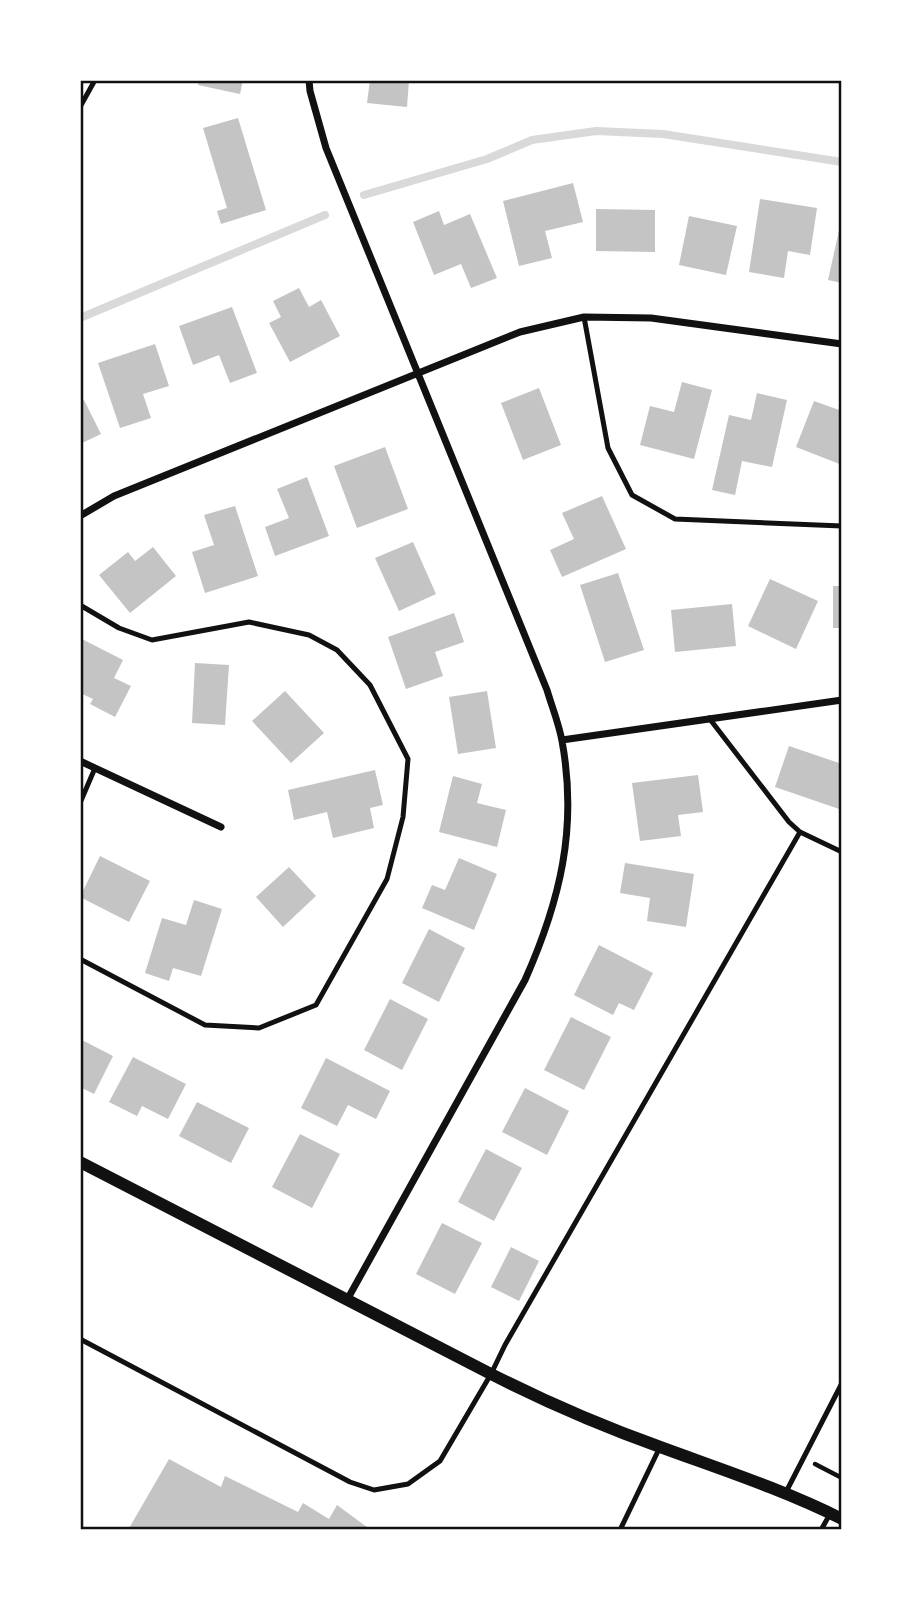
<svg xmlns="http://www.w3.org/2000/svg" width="922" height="1610" font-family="'PT Sans',sans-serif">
<rect width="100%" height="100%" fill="#fff"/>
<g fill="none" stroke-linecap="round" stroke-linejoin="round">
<path stroke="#d9d9d9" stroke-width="8" d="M 364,195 L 487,159 L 532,140 L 596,131 L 663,134 L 842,162
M 80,318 L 325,215"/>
</g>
<path fill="#c4c4c4" d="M 199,80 L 243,80 L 240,94 L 198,85 Z
M 370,80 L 409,80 L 407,107 L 367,103 Z
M 238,118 L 266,210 L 221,224 L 217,211 L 227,208 L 203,128 Z
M 573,183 L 583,222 L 545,231 L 552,258 L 519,266 L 503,201 Z
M 760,199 L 817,208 L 810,255 L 788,251 L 784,278 L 749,272 Z
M 596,209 L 655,210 L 655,252 L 596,251 Z
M 439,211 L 444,225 L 470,214 L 497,278 L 471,288 L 461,264 L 434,275 L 413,222 Z
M 689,216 L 737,226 L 726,275 L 679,265 Z
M 840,226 L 842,226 L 842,283 L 828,280 Z
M 299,288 L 309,307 L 321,300 L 340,336 L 290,362 L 269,323 L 281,317 L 273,301 Z
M 232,307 L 257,373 L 230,383 L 219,355 L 193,365 L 179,326 Z
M 155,344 L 169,386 L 143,394 L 151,418 L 120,428 L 98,363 Z
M 682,382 L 712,390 L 694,459 L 640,445 L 650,406 L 674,412 Z
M 539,388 L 561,445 L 523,460 L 501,403 Z
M 757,393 L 787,400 L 772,467 L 742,461 L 735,495 L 712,490 L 729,415 L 751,420 Z
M 84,400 L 101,434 L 80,444 L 80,402 Z
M 814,401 L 842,411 L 842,465 L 796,447 Z
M 385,447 L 408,509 L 357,528 L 334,466 Z
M 307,477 L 329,536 L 275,556 L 265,527 L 289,518 L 277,489 Z
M 602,496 L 626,549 L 562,577 L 550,550 L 574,539 L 562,513 Z
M 235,506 L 258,576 L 205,593 L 192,552 L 214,545 L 204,515 Z
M 413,542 L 436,594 L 399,611 L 375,558 Z
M 153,547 L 176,576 L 130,613 L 99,575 L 128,552 L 135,561 Z
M 618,573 L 644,650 L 605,662 L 580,585 Z
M 770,579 L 818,601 L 796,649 L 748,626 Z
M 833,586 L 842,586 L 842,628 L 833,628 Z
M 732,604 L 736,646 L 675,652 L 671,610 Z
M 454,613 L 464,642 L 435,652 L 443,676 L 406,689 L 388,637 Z
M 80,638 L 123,660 L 114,678 L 131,686 L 115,717 L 90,704 L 93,699 L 80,693 Z
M 195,663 L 229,665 L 225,725 L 192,723 Z
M 285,691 L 324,733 L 291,763 L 252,721 Z
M 487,691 L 496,748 L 458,754 L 449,697 Z
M 789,746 L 842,764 L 842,810 L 775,787 Z
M 375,770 L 383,805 L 370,808 L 374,828 L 333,838 L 327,812 L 294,820 L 288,790 Z
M 698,775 L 703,812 L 678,815 L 681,836 L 640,841 L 632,783 Z
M 453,776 L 482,784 L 477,803 L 506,810 L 497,847 L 439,832 Z
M 100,856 L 150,881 L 129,922 L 80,897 Z
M 459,858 L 497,874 L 474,930 L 422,908 L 432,885 L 445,890 Z
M 625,863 L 694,874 L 686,927 L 647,921 L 650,898 L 620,893 Z
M 289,867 L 316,896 L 283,927 L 256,897 Z
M 194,900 L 222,909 L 201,976 L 173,968 L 169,981 L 145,973 L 162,918 L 186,925 Z
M 429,929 L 465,948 L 439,1002 L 402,983 Z
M 599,945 L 653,973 L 634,1010 L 619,1003 L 613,1015 L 574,995 Z
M 390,999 L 428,1019 L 402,1070 L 364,1050 Z
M 571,1017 L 611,1037 L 584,1090 L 544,1070 Z
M 80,1039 L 113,1056 L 94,1094 L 80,1087 Z
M 133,1057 L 186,1084 L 168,1119 L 142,1106 L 137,1116 L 109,1102 Z
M 326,1058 L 390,1091 L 376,1119 L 348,1105 L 337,1126 L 301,1108 Z
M 525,1088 L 569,1111 L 547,1155 L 502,1132 Z
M 197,1102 L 249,1128 L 231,1163 L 179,1136 Z
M 300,1134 L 340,1154 L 312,1208 L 272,1187 Z
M 486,1149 L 522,1168 L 494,1221 L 458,1202 Z
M 442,1223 L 482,1243 L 455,1294 L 416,1274 Z
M 511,1247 L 539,1261 L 519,1301 L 491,1287 Z
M 169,1459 L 221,1487 L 225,1476 L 298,1512 L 303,1503 L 329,1519 L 337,1505 L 371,1530 L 128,1530 Z"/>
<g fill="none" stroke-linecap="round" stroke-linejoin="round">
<path stroke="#111" stroke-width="4.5" d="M 815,1464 L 842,1478"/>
<path stroke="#111" stroke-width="5" d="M 80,107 L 95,80
M 584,317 L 608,448 L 632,495 L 675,519 L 842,526
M 80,605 L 119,628 L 152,640 L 249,622 L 309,635 L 337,650 L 370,685 L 408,759 L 403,817 L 387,879 L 316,1005 L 259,1028 L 205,1025 L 80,959
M 709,718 L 789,822 L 800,832 L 842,852
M 80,803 L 95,768
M 80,1339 L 350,1482 L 374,1490 L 408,1484 L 440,1461 L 491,1374 L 505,1345 L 800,832
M 786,1492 L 842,1383
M 620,1530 L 660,1447
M 821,1530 L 830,1514"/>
<path stroke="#111" stroke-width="7" d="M 309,80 L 310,91 L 326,148 L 547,690 C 552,707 559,724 562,741 C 578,828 560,901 525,980 L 347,1300
M 80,516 L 114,496 L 520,332 L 584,317 L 651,318 L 842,344
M 562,740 L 842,700
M 80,761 L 221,827"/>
<path stroke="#111" stroke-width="12" d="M 80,1162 L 491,1374 C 546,1402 604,1427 663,1448 C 723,1470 784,1490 842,1519"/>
</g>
<rect width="922" height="1610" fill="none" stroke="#ffffff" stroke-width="164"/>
<rect x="82" y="82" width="758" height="1446" fill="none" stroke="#111" stroke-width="2.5"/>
</svg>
